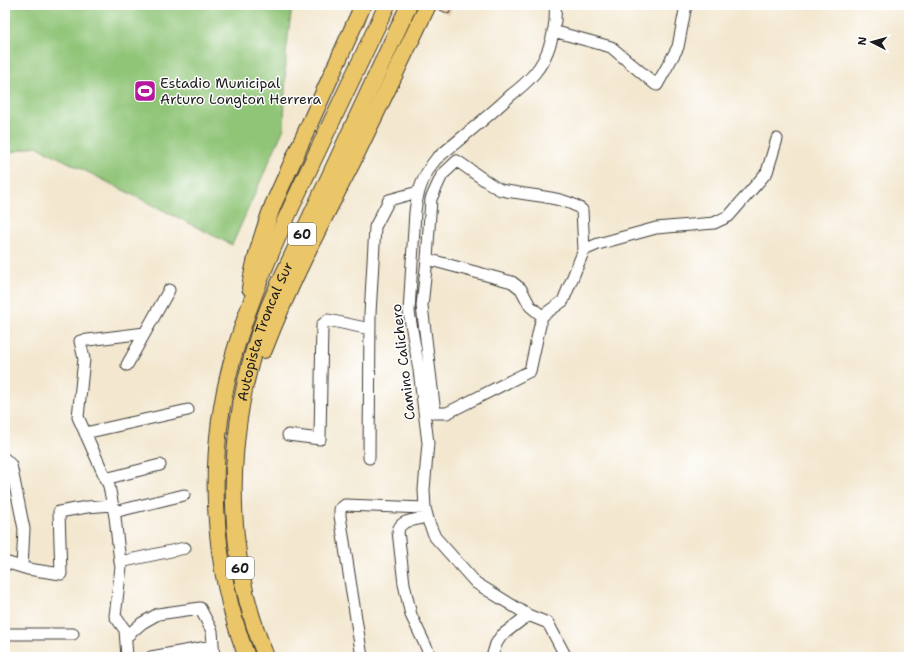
<svg xmlns="http://www.w3.org/2000/svg" width="914" height="662" font-family="'Shantell Sans',sans-serif">
<rect width="100%" height="100%" fill="#fff"/>
<filter id="ink" filterUnits="userSpaceOnUse"><feTurbulence type="fractalNoise" baseFrequency=".025" numOctaves="2"/><feDisplacementMap in="SourceGraphic" scale="8" xChannelSelector="R" yChannelSelector="G"/><feConvolveMatrix kernelMatrix="1 2 1 2 8 2 1 2 1" color-interpolation-filters="sRGB"/></filter>
<filter id="wash" filterUnits="userSpaceOnUse"><feTurbulence type="fractalNoise" baseFrequency=".012" numOctaves="4" result="noise"/><feDisplacementMap in="SourceGraphic" scale="16" xChannelSelector="R" yChannelSelector="G"/><feGaussianBlur stdDeviation="0.9" result="paint"/><feColorMatrix in="noise" values="0 0 0 0 0 0 0 0 0 0 0 0 0 0 0 0 0 1.4 0 .05"/><feComposite in="paint" operator="in"/></filter>
<g filter="url(#wash)">
<rect width="100%" height="100%" fill="#f3e7cf"/>
<path fill="#90c577" stroke="#56704a" d="M 5,5 L 292,5 L 286,54 L 284,128 L 232,245 L 36,146 L 5,154 Z"/>
<g id="blocks">
<path fill="#e2b58f" d="M 429,5 L 453,5 L 449,14 Z"/>
</g>
</g>
<g filter="url(#ink)">
<use href="#blocks" fill-opacity="0" stroke="#3c3a37" stroke-width="1"/>
<g fill="none" stroke-linecap="round" stroke-linejoin="round">
<g stroke="#3c3a37" stroke-width="13">
<path id="minor" d="M 555,5 C 557,28 549,57 534,74 C 527,82 519,89 511,95 C 487,118 461,138 436,159 C 423,175 417,192 415,212 L 409,312 L 419,370 L 428,443 L 424,490 L 425,508 L 429,523 L 435,537 L 476,583 L 528,615 L 548,623 L 566,657
M 553,31 L 611,47 L 655,84 L 657,85 L 678,47 L 686,5
M 584,250 L 598,244 L 656,228 L 714,223 L 729,216 L 767,172 L 777,139
M 427,259 L 512,282 L 521,289 L 530,306 L 542,316 L 530,371 L 447,413 L 435,413 L 422,306 L 427,259 L 431,199 L 442,175 L 457,161 C 467,167 492,187 501,190 C 522,195 567,196 582,210 L 584,250 L 563,301 L 542,316
M 127,365 L 169,290
M 85,433 L 188,410
M 288,435 L 320,439 L 322,325 L 328,320 L 370,329
M 369,458 L 370,314 L 375,227 L 389,200 L 418,192
M 5,459 L 11,465 L 24,529 L 22,567
M 105,479 L 160,465
M 114,512 L 184,495
M 426,516 C 416,522 401,518 398,531 L 404,584 L 411,615 L 431,657
M 5,562 L 28,569 L 61,574 L 59,512 L 87,507 L 112,505
M 120,562 L 185,548
M 5,634 L 73,634
M 126,637 L 142,623 L 158,614 L 200,608 L 212,631 L 214,657
M 127,657 L 125,630 L 115,616 L 121,567 L 120,562 L 115,517 L 109,486 L 78,417 L 84,359 L 80,341 L 145,333
M 151,657 L 213,646
M 362,657 L 340,516 L 340,509 L 345,505 L 425,508
M 492,657 L 496,644 L 501,636 L 528,615"/>
</g>
<g stroke="#3c3a37" stroke-width="18">
<g id="highway">
<path d="M 250,288 C 254,259 263,232 273,205 L 363,5"/>
<path d="M 264,350 C 289,285 321,223 353,161 C 378,109 403,57 428,5"/>
<path d="M 247,657 C 211,564 206,457 232,361 C 251,293 281,228 311,165 C 336,112 362,58 387,5"/>
<path id="s1" d="M 266,657 C 221,548 225,424 266,314 C 271,300 278,286 284,273 C 296,248 308,222 320,197 C 349,133 379,69 409,5"/>
</g>
</g>
<use href="#minor" stroke="#fff" stroke-width="11"/>
<use href="#highway" stroke="#ebc669" stroke-width="16"/>
</g>
</g>
<defs>
<g id="stadium-square" transform="scale(1.15)"><rect x="-9" y="-9" width="18" height="18" rx="4" fill="#b5179e" stroke="#fff"/><path d="M0-5a6.5 5 0 1 0 0 10a6.5 5 0 1 0 0-10ZM-3.5-1.8h7v3.6h-7Z" fill="#fff"/></g>
</defs>
<g fill-rule="evenodd">
<use href="#stadium-square" x="145" y="91"/>
</g>
<g text-anchor="middle" stroke-width="3" stroke-linejoin="round" paint-order="stroke">
<g fill="#fff" stroke="#606060" stroke-width="1">
<rect x="288" y="223" width="28" height="22" rx="3"/>
<rect x="226" y="557" width="28" height="22" rx="3"/>
</g>
<g font-size="13" font-weight="bold" fill="#1c1c1c">
<text x="302" y="239">60</text>
<text x="240" y="573">60</text>
</g>
<g font-size="14" fill="#1c1c1c" stroke="#fff" text-anchor="start">
<text x="160" y="88">Estadio Municipal<tspan x="160" dy="16">Arturo Longton Herrera</tspan></text>
</g>
<g font-size="14" fill="#1c1c1c" stroke="#fff">
<text dy="5" stroke="none"><textPath href="#s1" startOffset="334">Autopista Troncal Sur</textPath></text>
<text transform="translate(403 362) rotate(-97)" y="5">Camino Calichero</text>
</g>
</g>
<rect width="914" height="662" fill="none" stroke="#fff" stroke-width="20"/>
<g transform="translate(872 42) rotate(276)" stroke="#ffffff" stroke-width="3" paint-order="stroke">
<path d="M0-3L7 15L0 10L-7 15Z" fill="#1c1c1c"/>
<text y="-6" font-size="11" font-weight="bold" text-anchor="middle" fill="#1c1c1c">N</text>
</g>
</svg>
